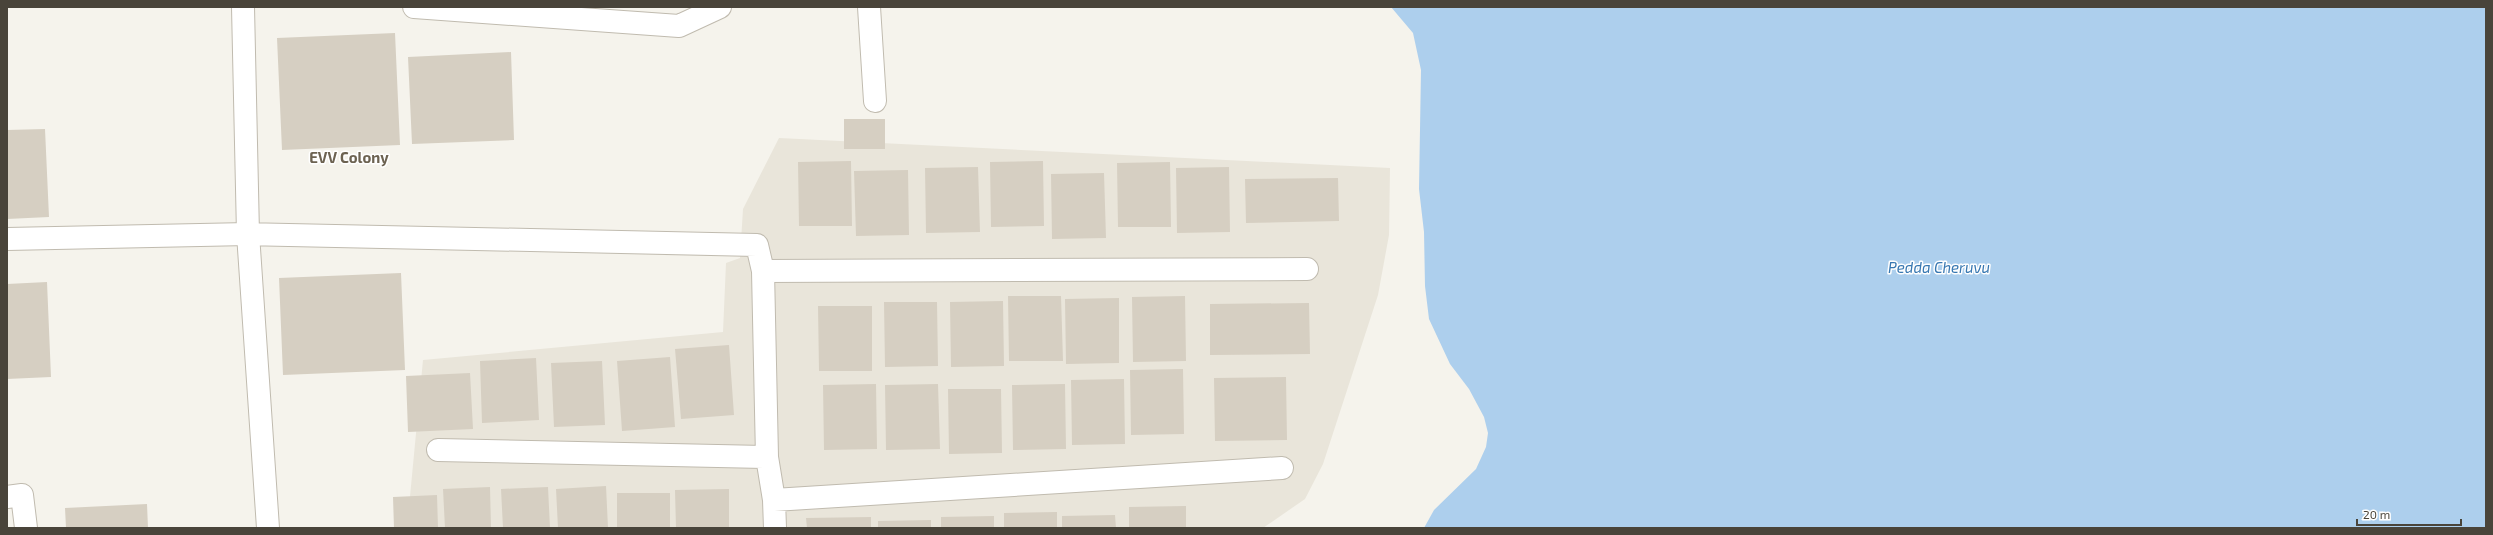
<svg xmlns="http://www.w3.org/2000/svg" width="2493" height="535" font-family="'Exo 2',sans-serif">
<rect width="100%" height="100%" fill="#f5f3ec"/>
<path fill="#e9e5da" d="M 779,138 L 1390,168 L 1389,235 L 1378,295 L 1323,464 L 1305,499 L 1263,528 L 407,528 L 423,360 L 723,332 L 726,263 L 740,258 L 743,209 Z"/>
<path fill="#adcfed" d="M 1391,7 L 2486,7 L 2486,528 L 1424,528 L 1434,510 L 1476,469 L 1486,447 L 1488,433 L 1484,417 L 1469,389 L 1450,364 L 1429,319 L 1425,286 L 1424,232 L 1419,189 L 1421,70 L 1413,33 Z"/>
<path fill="#d6cfc2" d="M 395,33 L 400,145 L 282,150 L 277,38 Z
M 511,52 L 514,140 L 412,144 L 408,57 Z
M 844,119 L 885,119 L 885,149 L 844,149 Z
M 45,129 L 49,217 L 7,219 L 7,130 Z
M 851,161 L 852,226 L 799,226 L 798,162 Z
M 1043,161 L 1044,226 L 991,227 L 990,162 Z
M 1170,162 L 1171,227 L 1118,227 L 1117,163 Z
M 978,167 L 980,232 L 926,233 L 925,168 Z
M 1229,167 L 1230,232 L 1177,233 L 1176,168 Z
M 908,170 L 909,235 L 856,236 L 854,171 Z
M 1104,173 L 1106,238 L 1052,239 L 1051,174 Z
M 1338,178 L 1339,221 L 1246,223 L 1245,179 Z
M 401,273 L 405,370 L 283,375 L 279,278 Z
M 47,282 L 51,377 L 7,379 L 7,284 Z
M 1008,296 L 1061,296 L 1063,361 L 1009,361 Z
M 1185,296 L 1186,361 L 1133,362 L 1132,297 Z
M 1119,298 L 1119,363 L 1066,364 L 1065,299 Z
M 1003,301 L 1004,366 L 951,367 L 950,302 Z
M 884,302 L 937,302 L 938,366 L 885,367 Z
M 1309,303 L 1310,354 L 1210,355 L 1210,304 Z
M 818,306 L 872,306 L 872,371 L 819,371 Z
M 729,345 L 734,415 L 681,419 L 675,349 Z
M 670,357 L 675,427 L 622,431 L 617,361 Z
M 536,358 L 539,420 L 482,423 L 480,361 Z
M 602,361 L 605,425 L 554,427 L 551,363 Z
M 1183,369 L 1184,434 L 1131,435 L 1130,370 Z
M 470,373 L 473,429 L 408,432 L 406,376 Z
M 1286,377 L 1287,440 L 1215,441 L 1214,378 Z
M 1124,379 L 1125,444 L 1072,445 L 1071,380 Z
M 876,384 L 877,449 L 824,450 L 823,385 Z
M 938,384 L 940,449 L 886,450 L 885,385 Z
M 1065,384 L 1066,449 L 1013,450 L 1012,385 Z
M 948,389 L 1001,389 L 1002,453 L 949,454 Z
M 606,486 L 608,528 L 558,528 L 556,489 Z
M 490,487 L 491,528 L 445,528 L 443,489 Z
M 548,487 L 550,528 L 503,528 L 501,489 Z
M 729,489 L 729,528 L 676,528 L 675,490 Z
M 617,493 L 670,493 L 670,528 L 617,528 Z
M 437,495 L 438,528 L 394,528 L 393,497 Z
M 147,504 L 148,528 L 66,528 L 65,508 Z
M 1186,506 L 1186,528 L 1129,528 L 1129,507 Z
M 1057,512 L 1057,528 L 1004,528 L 1004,513 Z
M 1115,515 L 1116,528 L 1062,528 L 1062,516 Z
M 994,516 L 994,528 L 941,528 L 941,517 Z
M 871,517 L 871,528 L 807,528 L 806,518 Z
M 931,520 L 931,528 L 878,528 L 878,521 Z"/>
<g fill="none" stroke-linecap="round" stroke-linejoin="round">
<g stroke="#c0bbaf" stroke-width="24">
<path id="minor" d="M 243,7 L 248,234 L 268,528
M 414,7 L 679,26 L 720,7
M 869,7 L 875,101
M 7,239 L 248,234 L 757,245 L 763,271 L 1307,269
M 763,271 L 767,457 L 774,500 L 775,528
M 438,450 L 767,457
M 7,497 L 22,495 L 26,528
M 774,500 L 1282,468"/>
</g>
<use href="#minor" stroke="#fff" stroke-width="22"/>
</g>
<g text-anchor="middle" stroke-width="3" stroke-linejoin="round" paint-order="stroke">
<g font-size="15" font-weight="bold" fill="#6c6251" stroke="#fff">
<text x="349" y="163">EVV Colony</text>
</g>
<g font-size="15" font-style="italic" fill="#3777b1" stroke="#fff">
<text x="1939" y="273">Pedda Cheruvu</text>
</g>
</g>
<rect width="2493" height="535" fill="none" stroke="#49443a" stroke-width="16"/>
<path d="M2357 519v6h104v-6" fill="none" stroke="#49443a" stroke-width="2"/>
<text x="2363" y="519" font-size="12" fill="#49443a" stroke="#ffffff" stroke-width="3" paint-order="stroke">20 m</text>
</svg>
